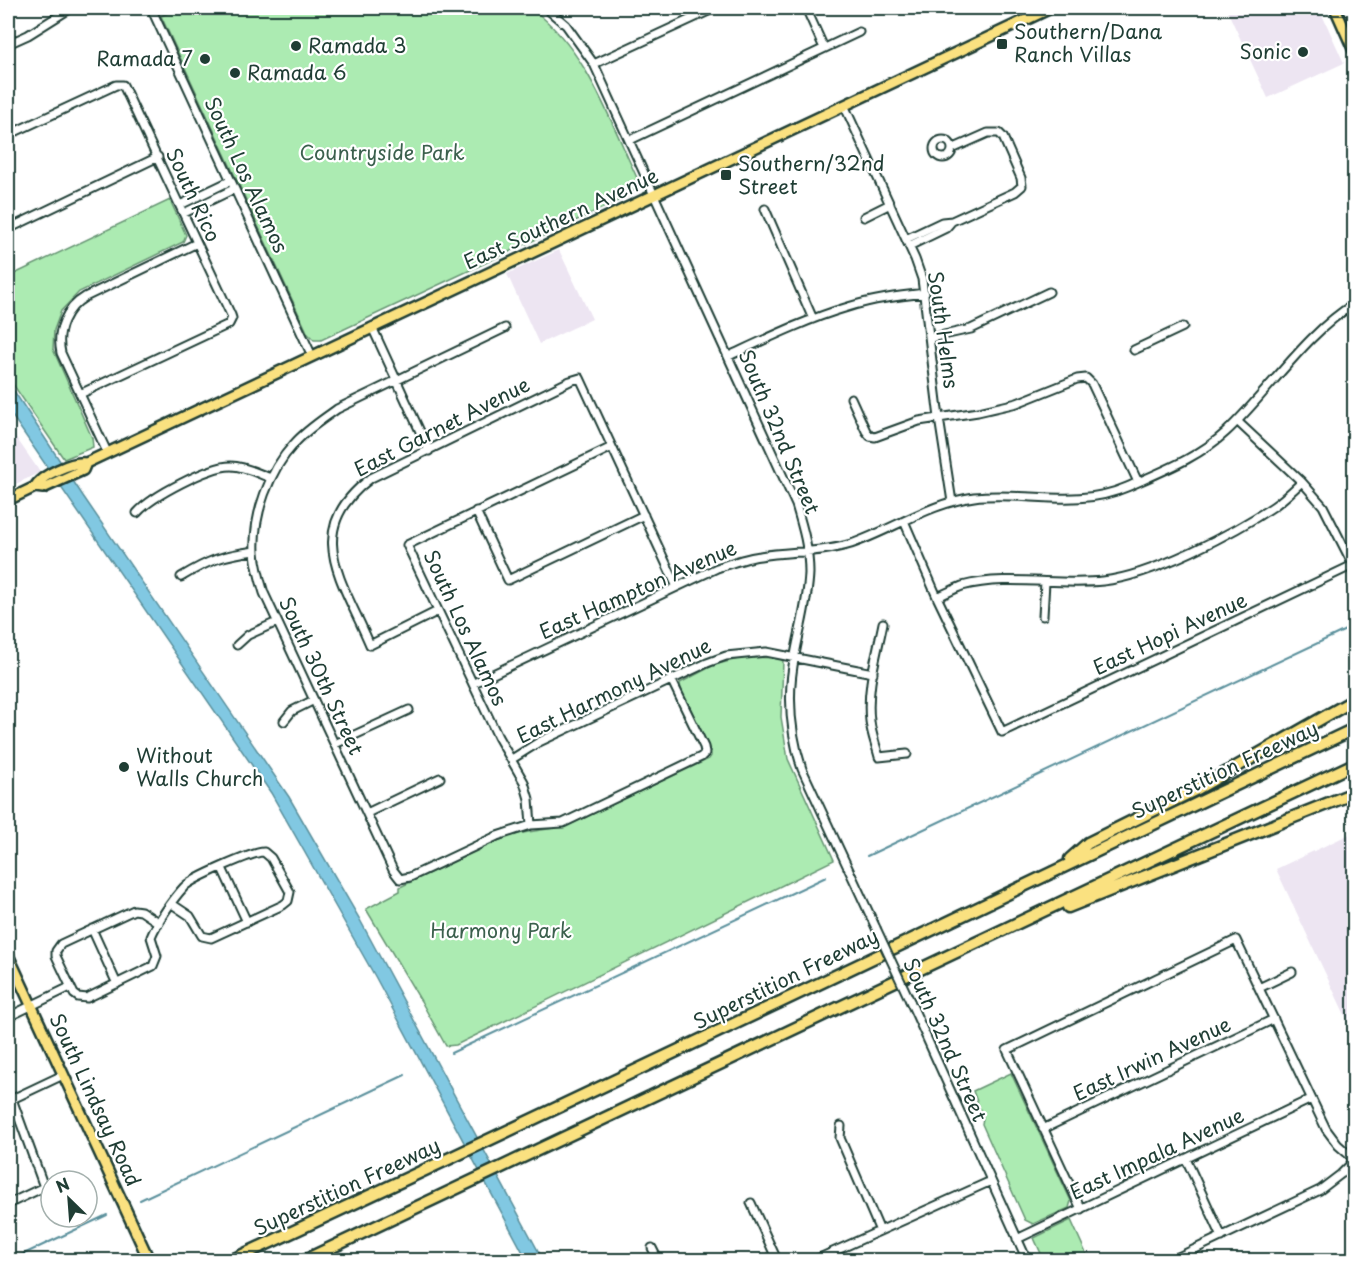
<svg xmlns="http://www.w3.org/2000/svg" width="1362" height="1268" font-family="'Playpen Sans',sans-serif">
<rect width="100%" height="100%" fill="#fff"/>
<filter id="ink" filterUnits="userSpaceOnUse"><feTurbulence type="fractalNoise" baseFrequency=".0167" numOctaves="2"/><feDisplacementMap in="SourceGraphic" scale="12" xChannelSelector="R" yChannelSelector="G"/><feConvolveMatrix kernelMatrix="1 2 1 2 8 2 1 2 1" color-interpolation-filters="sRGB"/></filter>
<g filter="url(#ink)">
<path fill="#ede5f2" d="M 1226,8 L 1319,8 L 1344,63 L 1268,98 Z
M 559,250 L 592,319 L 539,344 L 507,274 Z
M 8,426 L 40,472 L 8,488 Z
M 1354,832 L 1354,1034 L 1276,869 Z"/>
<path fill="#acebb2" stroke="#669473" stroke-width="1.5" d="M 179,8 L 531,8 C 587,50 609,118 638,180 L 638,188 L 626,197 L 321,340 L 314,340 L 308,334 L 161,16 Z
M 170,200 L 186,235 L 183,242 L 79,292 L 61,311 L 54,330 L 53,349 L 92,438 L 93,447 L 64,459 L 8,377 L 8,277 Z
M 746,657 L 779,658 L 783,661 L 781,717 L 788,759 L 834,860 L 456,1045 L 446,1046 L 421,1001 L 366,909 L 400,891 L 400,887 L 504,838 C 526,830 549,831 571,824 L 709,759 L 711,756 L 711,752 L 681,690 L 680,683 L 714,665 Z
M 1011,1073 L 1071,1201 L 1069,1208 L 1033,1224 L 1025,1220 L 982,1124 L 983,1118 L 973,1091 Z
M 1071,1220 L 1089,1260 L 1044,1260 L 1034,1238 Z"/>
<path fill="#81c8e2" stroke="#5a909c" stroke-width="1.5" d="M 8,382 L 83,496 L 289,797 L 359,918 L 543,1260 L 527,1260 L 376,978 L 271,793 L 8,410 Z"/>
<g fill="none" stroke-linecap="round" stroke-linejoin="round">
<path stroke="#5a909c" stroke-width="2" d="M 867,856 L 1354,626
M 451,1053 L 826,877
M 140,1200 L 405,1075
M 11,1260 L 107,1215"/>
<g stroke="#1f3d34" stroke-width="11">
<path id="minor" d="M 151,8 L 312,356
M 546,8 L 566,25 L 594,64 L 796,505 C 803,528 809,549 809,573 C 808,601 800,627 795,655 C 787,693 790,732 802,769 L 876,928
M 806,8 L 824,48
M 8,44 L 28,35 L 71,8
M 594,64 L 715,8
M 844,105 L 915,259 L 922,279 L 939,418 L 952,502
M 8,135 L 116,85 L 123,85 L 231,315 L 232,318 L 229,324 L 80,394
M934 149a9 9 0 1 1 18 0a9 9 0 1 1-18 0Z
M 630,140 L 859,32
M 180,205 L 230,181
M 765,209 L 813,319
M 184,213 L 234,189
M 864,217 L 890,204
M 8,229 L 158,157
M 906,239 L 942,222 L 952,221 L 1015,192 L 1022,186 L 1021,178 L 1003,137 L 999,133 L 988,133 L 952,149
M 909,246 L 946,228 L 952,221
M 372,327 L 429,451
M 505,328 L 337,409 C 322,420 306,430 294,444 C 269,471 253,515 255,552 C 256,566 260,580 264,593 L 393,870 L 400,879 L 410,877 L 497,836 L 531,825 L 563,823 L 701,757 L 705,753 L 704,747 L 671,679
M 930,338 L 971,329 L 1049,292
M 1134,350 L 1183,327
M 729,356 C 768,338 807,319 848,307 C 873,299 899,296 925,293
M 851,398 L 866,431 L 870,436 L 875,437 L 919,421 L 978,412 L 1017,403 L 1077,379 L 1086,378 L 1092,384 L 1138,482
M 107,452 L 61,353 C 56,331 66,308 85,297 L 197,243
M 476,511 L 508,580 L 644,515
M 137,513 C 152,496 209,466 231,466 C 245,466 259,474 271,478
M 904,521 L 937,597 L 1002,732 L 1353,565 L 1323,506 L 1302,482 L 1237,421
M 181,577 C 209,560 223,555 255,551
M 937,597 C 945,594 954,589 962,586 C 1008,574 1057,586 1103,581 C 1151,576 1234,533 1274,506 C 1284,499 1293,490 1302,482
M 438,611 L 370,645 C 344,582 300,531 371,478 L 570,381 L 580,378 L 677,587
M 1043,616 L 1045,582
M 883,623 C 877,654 866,689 870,721 C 871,733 876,745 879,757 L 907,754
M 237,645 L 248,635 L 277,622
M 474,683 L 717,568 C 731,563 745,558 760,556 C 790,551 822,553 851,544 C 892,530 930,503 974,497 C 1025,491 1077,509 1127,487 C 1160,472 1198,458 1226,432 C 1268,393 1306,333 1354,304
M 284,721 L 292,711 L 314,700
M 335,744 L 409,710
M 512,759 L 539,742 L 707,663 L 726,656 L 766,652 L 873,673
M 367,813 L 440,778
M 531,825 L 529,799 L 524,782 L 498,737 L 407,545 L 612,447
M 222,868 L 247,922
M 159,923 L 141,911 L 134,910 L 61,944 L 56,951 L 56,956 L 74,994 L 78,997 L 87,998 L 153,966 L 157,956 L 151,937 C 157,922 173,899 184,887 C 191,879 255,851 264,852 L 271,858 L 290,892 L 288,901 L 283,905 L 211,938 L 202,936 L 190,916 L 172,904
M 92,929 L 117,984
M 1259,988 L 1292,972
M 910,1001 L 1027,1260
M 8,1017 L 70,987
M 8,1101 L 63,1075
M 841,1126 L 840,1138 L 880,1231
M 1043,1129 L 1274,1019
M 1186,1159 L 1222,1237
M 751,1203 L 777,1260
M 8,1204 L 44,1187 L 12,1099
M 1081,1209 L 1007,1050 L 1236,940 L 1326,1129 L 1338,1145 L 1354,1159
M 1017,1239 L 1311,1099
M 652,1248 L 658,1260
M 815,1260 L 991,1181
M 1172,1260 L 1320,1190 L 1341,1174 L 1354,1161"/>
</g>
<g stroke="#1f3d34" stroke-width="14">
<path id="major" d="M 1335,8 L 1354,51
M 35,487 C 41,475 73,461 86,463 L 1051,8
M 8,500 L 35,487 L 43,488 L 83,470 L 86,463
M 8,955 L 149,1260"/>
</g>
<g stroke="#1f3d34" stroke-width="15">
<path id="highway" d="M 1070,859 L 1088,843 L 1199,788 L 1354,700
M 1068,907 L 1354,793
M 232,1260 C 608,1086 980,906 1354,729
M 305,1260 L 1354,764"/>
</g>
<use href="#minor" stroke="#fff" stroke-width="7"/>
<use href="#major" stroke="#fae180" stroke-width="9"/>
<use href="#highway" stroke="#fae180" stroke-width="10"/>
<g stroke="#1f3d34" stroke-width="11" stroke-linecap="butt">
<path id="minor-bridge" d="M 876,928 L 910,1001"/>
</g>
<use href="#minor-bridge" stroke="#fff" stroke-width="7"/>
</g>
</g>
<g fill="#1f3d34" stroke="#fff" stroke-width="2">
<rect x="996" y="38" width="12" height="12" rx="3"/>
<circle cx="296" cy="46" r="6"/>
<circle cx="1303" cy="52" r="6"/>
<circle cx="205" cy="59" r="6"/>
<circle cx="235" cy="73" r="6"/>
<rect x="720" y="169" width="12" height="12" rx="3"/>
<circle cx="124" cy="767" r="6"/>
</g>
<g text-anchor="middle" stroke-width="4.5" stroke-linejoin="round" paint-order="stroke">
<g font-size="20" fill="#1f3d34" stroke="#fff" text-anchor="start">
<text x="1014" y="39">Southern/Dana<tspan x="1014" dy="23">Ranch Villas</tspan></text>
<text x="308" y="53">Ramada 3</text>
<text x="1291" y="59" text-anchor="end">Sonic</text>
<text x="193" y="66" text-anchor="end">Ramada 7</text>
<text x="247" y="80">Ramada 6</text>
<text x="738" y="171">Southern/32nd<tspan x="738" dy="23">Street</tspan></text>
<text x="136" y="763">Without<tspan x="136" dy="23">Walls Church</tspan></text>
</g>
<g font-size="20" fill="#3b604d" stroke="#fff">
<text x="382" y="160">Countryside Park</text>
<text x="501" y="938">Harmony Park</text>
</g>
<g font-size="20" fill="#1f3d34" stroke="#fff">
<text transform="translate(246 175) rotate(65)" y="7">South Los Alamos</text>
<text transform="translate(193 195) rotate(65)" y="7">South Rico</text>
<text transform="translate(561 219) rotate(-25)" y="7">East Southern Avenue</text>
<text transform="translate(943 330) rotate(82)" y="7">South Helms</text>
<text transform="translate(442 427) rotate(-27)" y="7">East Garnet Avenue</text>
<text transform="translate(779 432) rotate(67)" y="7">South 32nd Street</text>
<text transform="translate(638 590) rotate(-24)" y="7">East Hampton Avenue</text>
<text transform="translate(465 628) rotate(65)" y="7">South Los Alamos</text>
<text transform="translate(1170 634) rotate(-25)" y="7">East Hopi Avenue</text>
<text transform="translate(321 676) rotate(65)" y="7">South 30th Street</text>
<text transform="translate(614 691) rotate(-26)" y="7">East Harmony Avenue</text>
<text transform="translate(1225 770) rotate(-25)" y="7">Superstition Freeway</text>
<text transform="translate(786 979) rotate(-26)" y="7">Superstition Freeway</text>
<text transform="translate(945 1040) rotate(66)" y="7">South 32nd Street</text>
<text transform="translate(1152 1059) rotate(-25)" y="7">East Irwin Avenue</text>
<text transform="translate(95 1100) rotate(65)" y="7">South Lindsay Road</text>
<text transform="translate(1157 1154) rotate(-25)" y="7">East Impala Avenue</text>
<text transform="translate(347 1187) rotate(-25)" y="7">Superstition Freeway</text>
</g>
</g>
<rect width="1362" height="1268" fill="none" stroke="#fff" stroke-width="30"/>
<rect x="15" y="15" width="1332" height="1238" fill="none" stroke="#1f3d34" stroke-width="2" filter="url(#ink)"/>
<g transform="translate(69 1199) rotate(335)"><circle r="28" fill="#ffffff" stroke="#a5b1ae" stroke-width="1.5"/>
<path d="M0-4.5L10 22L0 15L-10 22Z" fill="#1f3d34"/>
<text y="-9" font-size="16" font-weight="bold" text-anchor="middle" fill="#1f3d34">N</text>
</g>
</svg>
